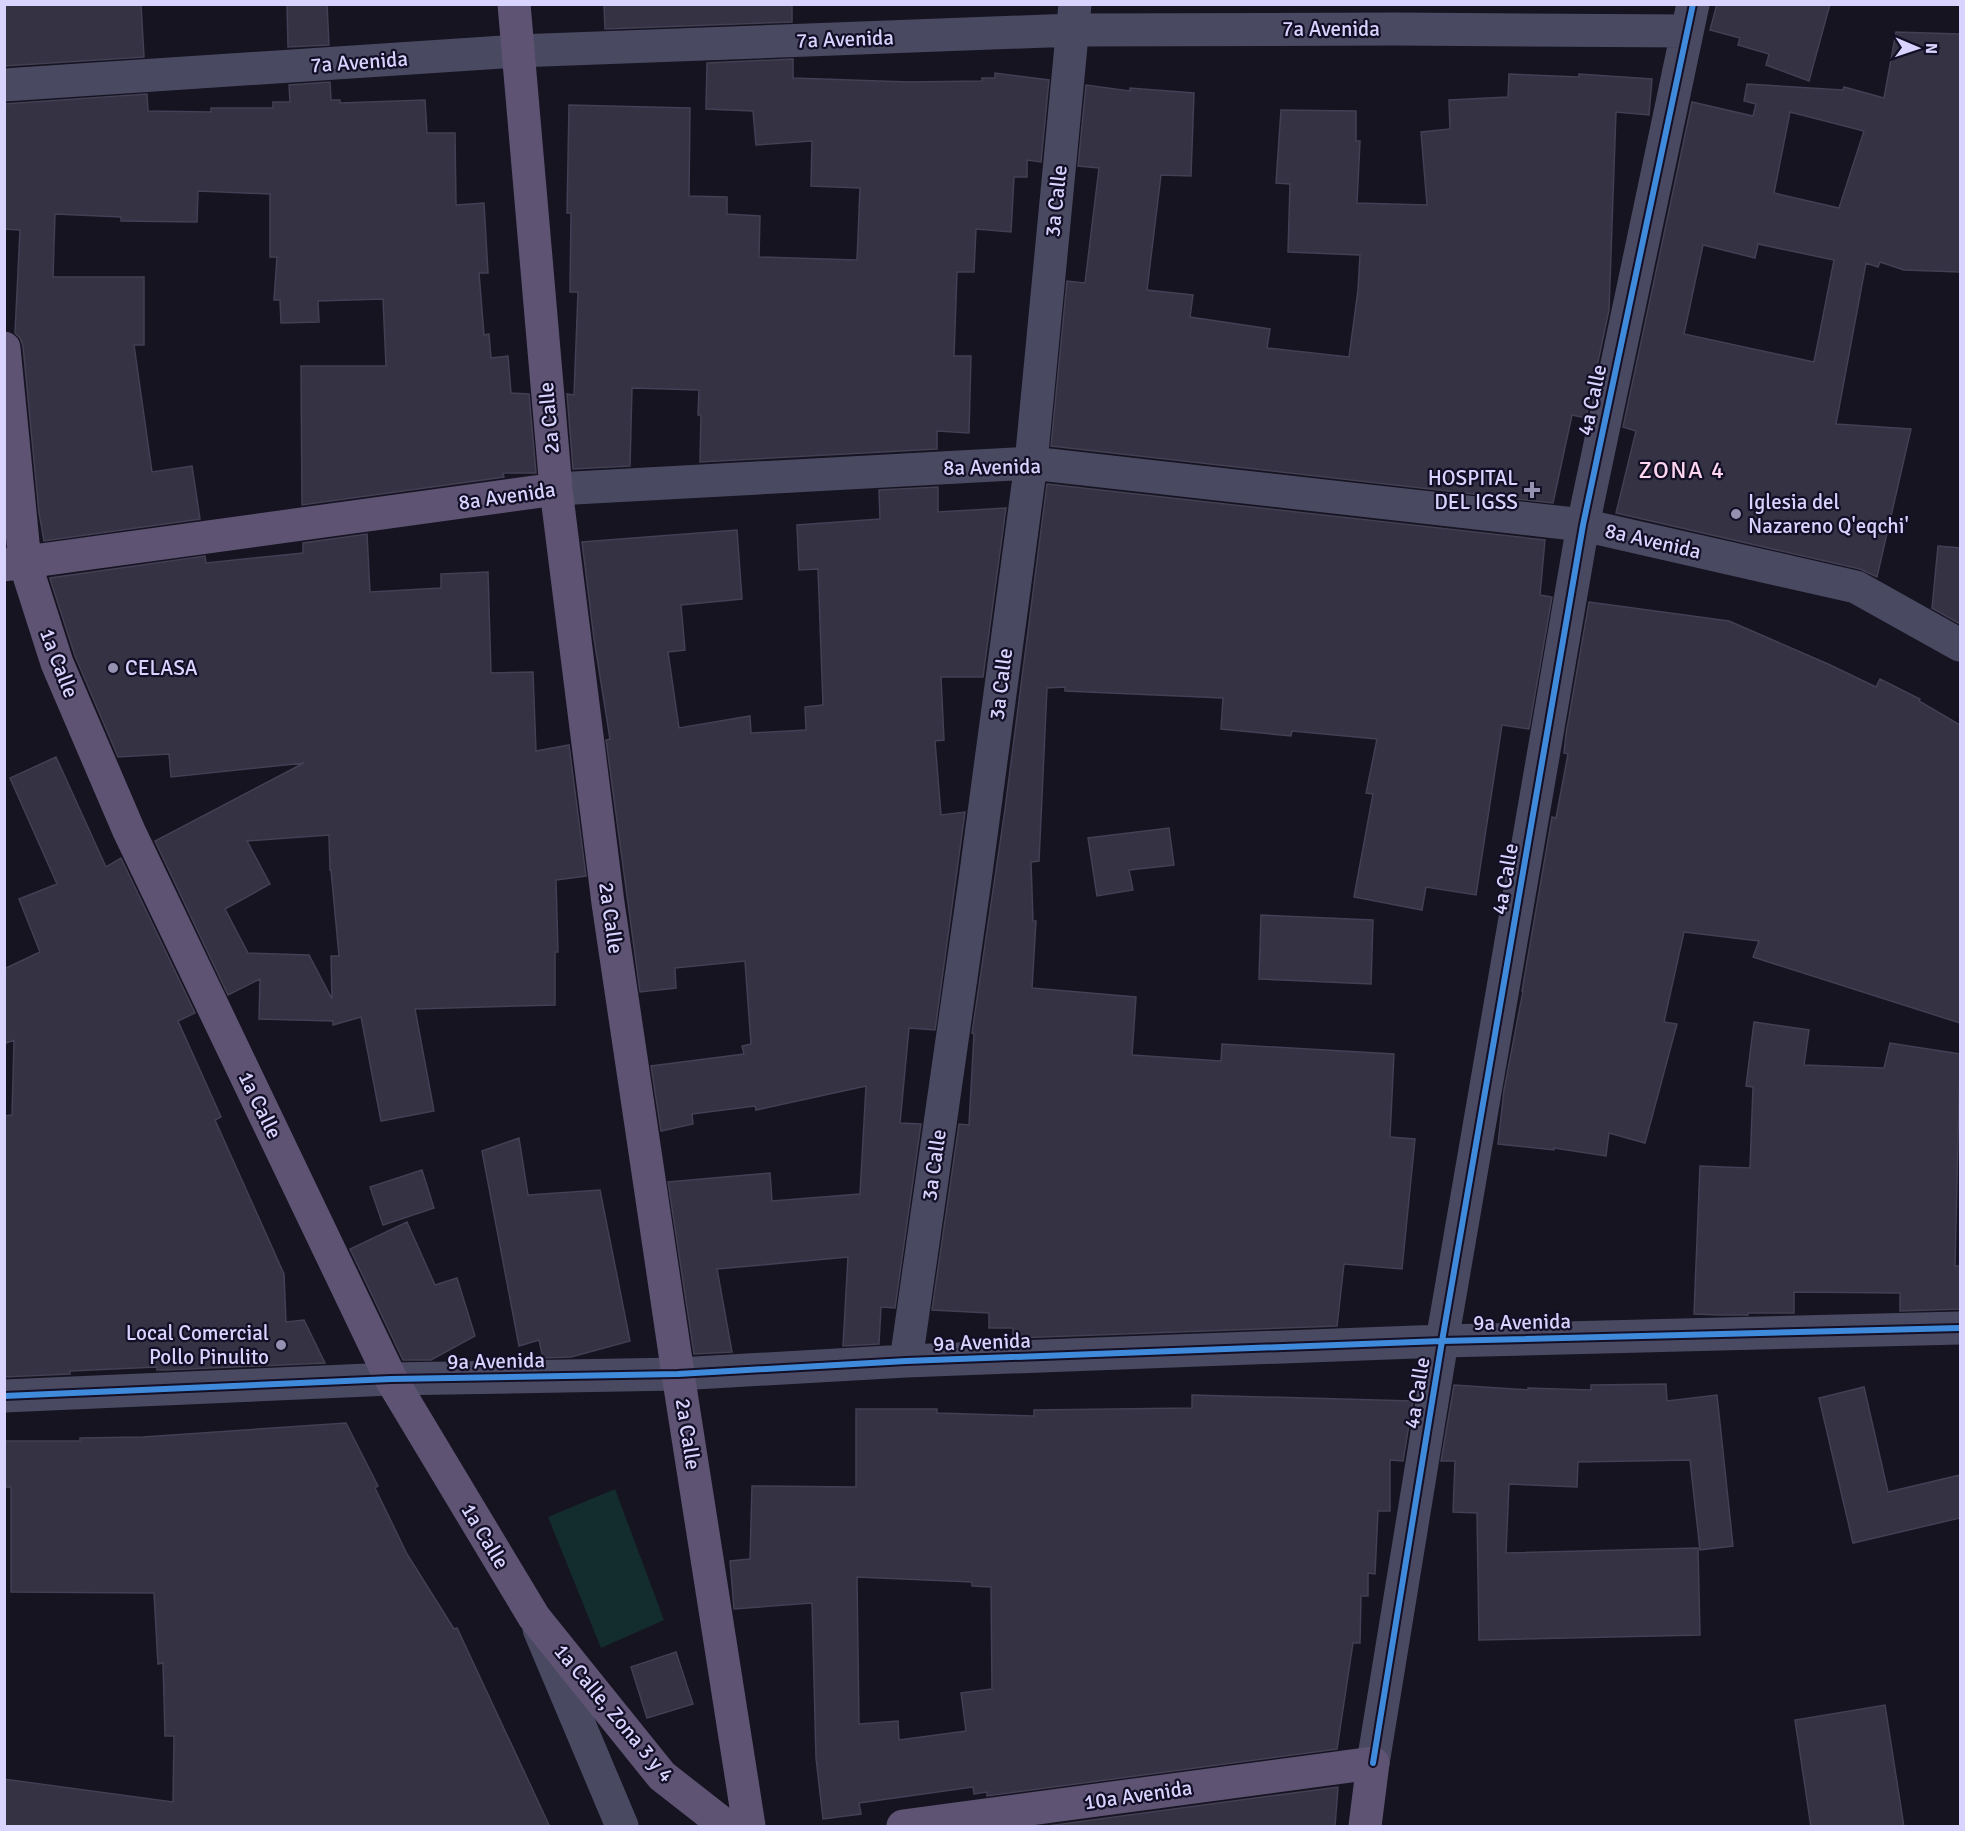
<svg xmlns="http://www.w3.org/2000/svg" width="1965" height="1831" font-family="Signika,sans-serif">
<rect width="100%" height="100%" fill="#161421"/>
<path fill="#132c2d" d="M 615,1489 L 664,1620 L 601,1648 L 548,1517 Z"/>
<path fill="#343243" stroke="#433f54" stroke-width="1.5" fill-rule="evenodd" d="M 4,4 L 141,4 L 144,57 L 4,66 Z
M 287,4 L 327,4 L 329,45 L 288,47 Z
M 604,4 L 792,4 L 792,22 L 605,29 Z
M 1717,4 L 1830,4 L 1809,81 L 1766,65 L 1769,54 L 1738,45 L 1740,38 L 1710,30 Z
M 1896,32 L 1960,34 L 1960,272 L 1904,270 L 1880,262 L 1878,267 L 1866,263 L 1836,424 L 1911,429 L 1877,577 L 1860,569 L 1616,513 L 1636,431 L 1623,427 L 1692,102 L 1753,116 L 1756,104 L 1744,101 L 1747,84 L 1843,90 L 1844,87 L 1884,98 ZM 1790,112 L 1864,131 L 1839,208 L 1774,193 ZM 1758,244 L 1834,260 L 1814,362 L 1684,334 L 1703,245 L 1755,258 Z
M 793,59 L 793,78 L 909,82 L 982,81 L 982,78 L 995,78 L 995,73 L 1049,80 L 1041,162 L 1027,160 L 1027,177 L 1014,177 L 1011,232 L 976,229 L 974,272 L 957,272 L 954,356 L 971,356 L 969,433 L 937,431 L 937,449 L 700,462 L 701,415 L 698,415 L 699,390 L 632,388 L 630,466 L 573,469 L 567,394 L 574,395 L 578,292 L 570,292 L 571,213 L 567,213 L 569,105 L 690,108 L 689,196 L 727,197 L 727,214 L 760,216 L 759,257 L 857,260 L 860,188 L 811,186 L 812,141 L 756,145 L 753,111 L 706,109 L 707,63 Z
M 1509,74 L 1579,77 L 1579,74 L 1652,79 L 1649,115 L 1616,112 L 1609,310 L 1586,418 L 1572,415 L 1553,503 L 1051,446 L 1067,281 L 1085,283 L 1099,168 L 1078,166 L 1086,85 L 1130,91 L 1130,88 L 1194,93 L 1191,176 L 1161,175 L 1147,290 L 1193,295 L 1190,317 L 1270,329 L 1267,348 L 1349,357 L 1358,290 L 1360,255 L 1288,252 L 1290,184 L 1276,183 L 1281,110 L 1356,111 L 1356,141 L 1360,141 L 1357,203 L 1427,205 L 1421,132 L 1450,129 L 1449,100 L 1508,97 Z
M 330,82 L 331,100 L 340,100 L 340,103 L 425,100 L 427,133 L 455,133 L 456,205 L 484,203 L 488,273 L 479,273 L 484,335 L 489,334 L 491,358 L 508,356 L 511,393 L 529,394 L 536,473 L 503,473 L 504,477 L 302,505 L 301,366 L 386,366 L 383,299 L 318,301 L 319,322 L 281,323 L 280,300 L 274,300 L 277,257 L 270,257 L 270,194 L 198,191 L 197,222 L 121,221 L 121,217 L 55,214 L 53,277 L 144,277 L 144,345 L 134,345 L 152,472 L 192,466 L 200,519 L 44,541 L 39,513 L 23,346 L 20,338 L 15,333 L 20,230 L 4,229 L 4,104 L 147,94 L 148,111 L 211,112 L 211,108 L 273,108 L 273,102 L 290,102 L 289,85 Z
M 1047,484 L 1545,540 L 1540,595 L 1552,597 L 1529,729 L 1502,725 L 1476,895 L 1426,887 L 1422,910 L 1354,897 L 1373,794 L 1366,793 L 1377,739 L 1292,731 L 1291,736 L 1221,729 L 1223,698 L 1065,691 L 1065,687 L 1047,688 L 1039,861 L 1031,862 L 1033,921 L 1036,921 L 1032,988 L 1136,997 L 1132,1055 L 1221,1061 L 1222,1044 L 1394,1054 L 1390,1137 L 1415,1139 L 1402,1269 L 1344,1264 L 1337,1326 L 1013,1338 L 1013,1328 L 989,1328 L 989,1313 L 932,1310 L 959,1124 L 969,1125 L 974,1034 L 972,1033 L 1005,809 Z
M 938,487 L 938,512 L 1006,508 L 983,677 L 941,677 L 944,740 L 935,741 L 941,815 L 965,812 L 935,1030 L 909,1028 L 900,1123 L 921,1124 L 895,1308 L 881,1307 L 879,1344 L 843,1346 L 848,1257 L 717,1269 L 732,1352 L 694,1354 L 668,1182 L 770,1173 L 772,1201 L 860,1194 L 866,1086 L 756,1110 L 755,1106 L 692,1114 L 693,1124 L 661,1131 L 651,1066 L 744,1054 L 742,1046 L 751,1044 L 745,961 L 675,968 L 676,988 L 640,992 L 606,740 L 610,739 L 594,639 L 582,542 L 737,530 L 742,599 L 681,605 L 685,650 L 668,652 L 679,728 L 750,716 L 751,733 L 806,730 L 805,707 L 823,705 L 818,569 L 799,570 L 797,525 L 880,519 L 879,490 Z
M 367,534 L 370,592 L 441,588 L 441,574 L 488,572 L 491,673 L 533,672 L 536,751 L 569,745 L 586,876 L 556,880 L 558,952 L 555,952 L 555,1005 L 415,1009 L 434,1111 L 381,1121 L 361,1017 L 333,1025 L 333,1021 L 259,1019 L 260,979 L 228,995 L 155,841 L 304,763 L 171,777 L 169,754 L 118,757 L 75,656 L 50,579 L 50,578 L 205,556 L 206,563 L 303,553 L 303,543 ZM 329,835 L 330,870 L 331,870 L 339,956 L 331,956 L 332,999 L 309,955 L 248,953 L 225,909 L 270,884 L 247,841 Z
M 1938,546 L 1960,548 L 1960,624 L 1932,608 Z
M 1589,602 L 1729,621 L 1828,664 L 1876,687 L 1880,679 L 1920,699 L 1919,701 L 1960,725 L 1960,1023 L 1753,957 L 1759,941 L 1684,932 L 1664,1022 L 1677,1024 L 1645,1143 L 1609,1133 L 1606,1156 L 1554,1148 L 1554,1150 L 1498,1144 L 1504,1090 L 1523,991 L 1522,991 L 1552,817 L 1556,818 L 1568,754 L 1564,753 L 1566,734 Z
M 56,757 L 106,867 L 121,858 L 195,1013 L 178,1021 L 221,1117 L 215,1120 L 284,1274 L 286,1322 L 304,1320 L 325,1363 L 166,1370 L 157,1370 L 157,1367 L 70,1371 L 70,1374 L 4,1377 L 4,1116 L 12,1115 L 14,1040 L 4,1044 L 4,969 L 40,952 L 19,899 L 57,884 L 10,778 Z
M 1169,828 L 1174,865 L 1129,870 L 1133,890 L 1097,896 L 1088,838 Z
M 1261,915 L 1373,920 L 1371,984 L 1259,979 Z
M 1754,1022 L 1809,1030 L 1804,1065 L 1884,1068 L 1890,1043 L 1960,1054 L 1955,1266 L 1960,1266 L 1960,1309 L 1900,1311 L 1900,1293 L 1794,1292 L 1794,1313 L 1748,1313 L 1748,1315 L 1720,1315 L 1694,1314 L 1700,1166 L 1750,1168 L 1753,1087 L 1746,1086 Z
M 519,1138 L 528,1195 L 600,1190 L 630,1341 L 571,1357 L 543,1358 L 539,1340 L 519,1346 L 482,1151 Z
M 422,1170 L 434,1208 L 383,1225 L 370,1187 Z
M 407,1222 L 435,1285 L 457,1278 L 475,1336 L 431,1360 L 403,1360 L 350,1249 Z
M 1666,1384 L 1667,1401 L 1717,1395 L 1733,1546 L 1700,1550 L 1690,1460 L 1578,1462 L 1577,1487 L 1509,1484 L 1506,1553 L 1698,1548 L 1700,1635 L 1479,1640 L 1477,1513 L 1453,1512 L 1455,1461 L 1441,1461 L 1454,1385 L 1528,1390 L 1528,1388 L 1591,1390 L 1591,1385 Z
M 1864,1387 L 1888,1492 L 1960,1475 L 1960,1518 L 1853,1543 L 1819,1398 Z
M 1192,1395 L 1413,1401 L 1403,1461 L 1390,1460 L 1390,1511 L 1378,1511 L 1375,1574 L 1368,1573 L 1368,1596 L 1361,1596 L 1360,1643 L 1353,1643 L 1337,1749 L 987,1796 L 987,1792 L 974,1794 L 973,1787 L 859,1803 L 861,1814 L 823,1819 L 816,1758 L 812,1603 L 734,1609 L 730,1561 L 750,1559 L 752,1486 L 856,1487 L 856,1409 L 937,1409 L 937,1413 L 1034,1416 L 1034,1410 L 1192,1408 ZM 857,1577 L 972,1582 L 972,1586 L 991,1587 L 992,1689 L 961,1693 L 966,1731 L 899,1740 L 898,1721 L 859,1724 Z
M 346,1423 L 378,1486 L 375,1488 L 407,1554 L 454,1629 L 457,1628 L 550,1827 L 4,1827 L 4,1779 L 173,1802 L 174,1736 L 165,1736 L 163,1663 L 158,1664 L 154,1593 L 11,1592 L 11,1487 L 4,1487 L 4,1441 L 80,1441 L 80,1438 L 143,1437 Z
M 676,1652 L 693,1704 L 647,1718 L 631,1667 Z
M 1885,1705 L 1904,1827 L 1811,1827 L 1795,1720 Z
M 1338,1787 L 1335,1827 L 1040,1827 Z"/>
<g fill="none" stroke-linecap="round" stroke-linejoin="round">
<path stroke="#4a4962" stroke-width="33" d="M 4,85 L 517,51 L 1073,30 L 1396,29 L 1686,31
M 556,489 L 1031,463 L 1583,525 L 1856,587 L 1960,645
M 906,1361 L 975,880 L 1031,463 L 1075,4
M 4,1396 L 391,1379 L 678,1374 L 906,1361 L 1442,1341 L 1960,1328
M 539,1629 L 622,1826
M 1373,1763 L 1442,1341 L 1583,525 L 1693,4"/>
<path stroke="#5e5373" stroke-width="33" d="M 514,4 L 556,489 L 608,903 L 678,1374 L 749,1826
M 4,348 L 25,563 L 57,663 L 129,831 L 391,1379 L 534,1617 L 662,1776 L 726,1826
M 4,565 L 556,489
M 903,1826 L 1373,1763 L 1365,1826"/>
<g stroke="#130f26" stroke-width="10">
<path id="cycleway" d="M 4,1396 L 391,1379 L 678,1374 L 906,1361 L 1442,1341 L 1960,1328
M 1373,1763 L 1442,1341 L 1583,525 L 1693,4"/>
</g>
<use href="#cycleway" stroke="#408adc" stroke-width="6"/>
</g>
<g fill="#9591b1" stroke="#130f26" stroke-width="2">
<path d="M1529 481h6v6h6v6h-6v6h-6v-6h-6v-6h6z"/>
<circle cx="1736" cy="514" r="6"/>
<circle cx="113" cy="668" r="6"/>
<circle cx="281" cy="1345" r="6"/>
</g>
<g text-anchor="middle" stroke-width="4.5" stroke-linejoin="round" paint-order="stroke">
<g font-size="21" fill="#d9d4ff" stroke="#130f26">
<text x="1331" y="36">7a Avenida</text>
<text transform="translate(845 39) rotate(-2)" y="7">7a Avenida</text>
<text transform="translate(359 62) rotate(-4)" y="7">7a Avenida</text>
<text transform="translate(1056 201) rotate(-84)" y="7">3a Calle</text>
<text transform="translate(1592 400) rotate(-78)" y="7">4a Calle</text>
<text transform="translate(549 418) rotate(-95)" y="7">2a Calle</text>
<text transform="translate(992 467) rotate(-1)" y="7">8a Avenida</text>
<text transform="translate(507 496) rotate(-8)" y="7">8a Avenida</text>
<text transform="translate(1653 541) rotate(13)" y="7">8a Avenida</text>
<text transform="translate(59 663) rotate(69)" y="7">1a Calle</text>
<text transform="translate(1001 684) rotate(-83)" y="7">3a Calle</text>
<text transform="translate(1505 879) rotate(-80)" y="7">4a Calle</text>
<text transform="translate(611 918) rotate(82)" y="7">2a Calle</text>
<text transform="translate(260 1105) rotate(64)" y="7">1a Calle</text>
<text transform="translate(934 1165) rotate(-82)" y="7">3a Calle</text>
<text transform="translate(1522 1322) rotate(-1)" y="7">9a Avenida</text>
<text transform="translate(982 1342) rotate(-2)" y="7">9a Avenida</text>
<text transform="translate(496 1361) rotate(-1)" y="7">9a Avenida</text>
<text transform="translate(1417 1393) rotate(-81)" y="7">4a Calle</text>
<text transform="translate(688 1434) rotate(81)" y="7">2a Calle</text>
<text transform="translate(485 1536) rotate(59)" y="7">1a Calle</text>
<text transform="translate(614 1713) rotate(50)" y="7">1a Calle, Zona 3 y 4</text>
<text transform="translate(1138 1795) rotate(-8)" y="7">10a Avenida</text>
</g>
<g font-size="21" fill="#d9d4ff" stroke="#130f26" text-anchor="end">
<text x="1518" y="485">HOSPITAL<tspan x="1518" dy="24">DEL IGSS</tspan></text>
<text x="1748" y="509" text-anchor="start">Iglesia del<tspan x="1748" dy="24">Nazareno Q'eqchi'</tspan></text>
<text x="125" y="675" text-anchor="start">CELASA</text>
<text x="269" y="1340">Local Comercial<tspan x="269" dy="24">Pollo Pinulito</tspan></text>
</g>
<g font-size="24" letter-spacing="1.5" fill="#ffd6f0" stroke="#130f26">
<text x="1682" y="478">ZONA 4</text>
</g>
</g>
<rect width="1965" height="1831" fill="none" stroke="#d9d4ff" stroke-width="12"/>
<g transform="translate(1917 48) rotate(92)" stroke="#130f26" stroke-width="4.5" paint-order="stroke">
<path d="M0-4.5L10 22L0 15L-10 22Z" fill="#d9d4ff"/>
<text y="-9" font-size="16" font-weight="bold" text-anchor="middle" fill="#d9d4ff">N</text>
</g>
</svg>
